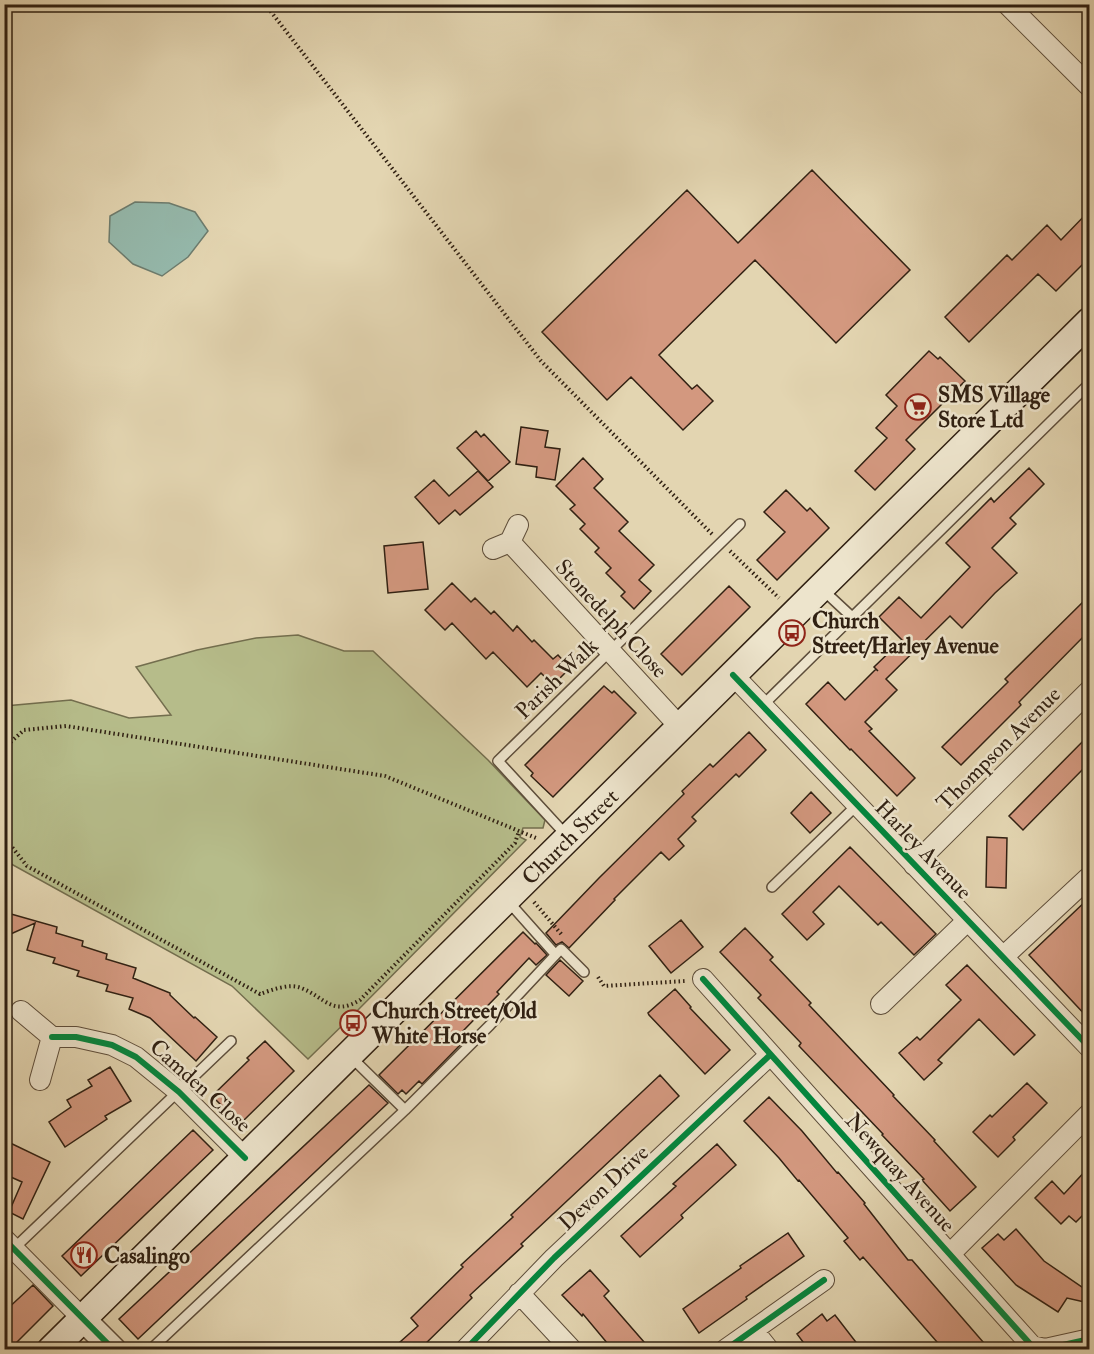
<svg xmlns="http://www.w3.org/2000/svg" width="1094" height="1354" font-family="'IM FELL Double Pica',serif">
<rect width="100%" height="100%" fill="#e3d5b1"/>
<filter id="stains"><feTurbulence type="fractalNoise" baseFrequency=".00333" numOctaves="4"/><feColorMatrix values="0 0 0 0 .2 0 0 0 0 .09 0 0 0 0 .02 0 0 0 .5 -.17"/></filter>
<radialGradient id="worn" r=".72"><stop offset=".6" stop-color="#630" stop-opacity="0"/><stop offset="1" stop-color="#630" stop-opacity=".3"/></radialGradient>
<path fill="#b6bc8a" stroke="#736e4e" stroke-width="1.5" d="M 298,635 L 344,651 L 373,651 L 488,760 L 545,820 L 543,828 L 523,828 L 520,837 L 526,840 L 355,1013 L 308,1059 L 232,986 L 4,860 L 5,706 L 71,700 L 129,718 L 171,715 L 136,667 L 197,650 L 256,638 Z"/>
<path fill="#95b9ac" stroke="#6d7c6e" stroke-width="1.5" d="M 135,202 L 169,203 L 195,212 L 208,231 L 188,257 L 162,276 L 133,264 L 109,242 L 110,216 Z"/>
<path fill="#d3987f" stroke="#302012" stroke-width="1.5" d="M 812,170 L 910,270 L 836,343 L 755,260 L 659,355 L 692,389 L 697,385 L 713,401 L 683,430 L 631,377 L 607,400 L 542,332 L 687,190 L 738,243 Z
M 1089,211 L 1089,258 L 1056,291 L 1038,274 L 969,342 L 945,317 L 1007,255 L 1012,260 L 1047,225 L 1061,240 Z
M 929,351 L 938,359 L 940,357 L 965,381 L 906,440 L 915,449 L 875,490 L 855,471 L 887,438 L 876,428 L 897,406 L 886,395 Z
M 521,427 L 548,431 L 545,447 L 560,449 L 555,480 L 536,477 L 537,467 L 516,464 Z
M 476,431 L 481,437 L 484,434 L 510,462 L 488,481 L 457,448 Z
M 583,458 L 603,479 L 594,488 L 628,522 L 619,531 L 654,565 L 639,580 L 651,591 L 634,609 L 621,596 L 625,592 L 606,573 L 611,568 L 595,552 L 599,548 L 580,529 L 585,524 L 570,509 L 575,505 L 556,486 Z
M 1029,468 L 1044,484 L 1010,518 L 1016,524 L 992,548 L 1017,573 L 995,593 L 962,628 L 950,616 L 886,679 L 897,690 L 865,722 L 872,729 L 869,731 L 915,778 L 897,796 L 851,749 L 850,750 L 806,704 L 828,682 L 845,700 L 876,669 L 878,671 L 874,667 L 902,640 L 879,617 L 899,597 L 921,618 L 970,567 L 946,543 L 991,498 L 994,502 Z
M 478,471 L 493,487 L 460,515 L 455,510 L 439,524 L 415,497 L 434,480 L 449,496 Z
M 786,490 L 807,511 L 810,508 L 829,528 L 777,580 L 757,560 L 785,532 L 764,512 Z
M 423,542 L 428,589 L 388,593 L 384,546 Z
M 452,583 L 471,602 L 475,598 L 491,614 L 494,611 L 513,631 L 517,626 L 532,642 L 534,640 L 553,659 L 558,655 L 570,668 L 553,685 L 541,673 L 527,687 L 493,652 L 486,659 L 452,623 L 445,630 L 425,610 Z
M 729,586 L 750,607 L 682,675 L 661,654 Z
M 1089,596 L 1089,631 L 1019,702 L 1021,705 L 961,765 L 942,747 L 1008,682 L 1005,679 Z
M 604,686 L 612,693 L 614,691 L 636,713 L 553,797 L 531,776 L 533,773 L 525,765 Z
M 749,732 L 766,750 L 739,777 L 736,774 L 692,817 L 696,821 L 678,839 L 684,846 L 669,860 L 661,852 L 614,899 L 615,900 L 569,948 L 562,942 L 556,945 L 546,933 L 599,878 L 684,794 L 682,791 L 710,764 L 713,767 Z
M 1089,735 L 1089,763 L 1023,830 L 1009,816 Z
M 811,792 L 831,813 L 810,833 L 791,813 Z
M 987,837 L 1007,838 L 1006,888 L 986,887 Z
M 850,847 L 936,934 L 914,955 L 881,922 L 878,925 L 839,886 L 813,912 L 824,924 L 807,940 L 782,914 Z
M 1089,898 L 1089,1019 L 1029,955 Z
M 4,912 L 57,927 L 56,933 L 83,941 L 82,946 L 107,954 L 106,959 L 136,968 L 133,978 L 170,993 L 170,995 L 194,1018 L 195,1017 L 217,1037 L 196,1061 L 150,1018 L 129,1009 L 133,998 L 106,991 L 108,985 L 77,976 L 79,971 L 53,963 L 55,958 L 27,950 L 35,923 L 4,937 Z
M 681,920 L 703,947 L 671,973 L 649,946 Z
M 745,928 L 773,957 L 770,960 L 811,1003 L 809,1005 L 894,1095 L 893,1096 L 935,1140 L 934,1141 L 976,1187 L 950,1211 L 922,1180 L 924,1179 L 882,1135 L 883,1134 L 799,1046 L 801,1043 L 758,998 L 761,995 L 720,952 Z
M 523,932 L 535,944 L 536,943 L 547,955 L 536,965 L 529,958 L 497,992 L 499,994 L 463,1031 L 468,1037 L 422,1084 L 419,1081 L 406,1094 L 402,1090 L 398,1094 L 379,1075 Z
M 560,960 L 583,981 L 569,996 L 546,975 Z
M 967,965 L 1035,1035 L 1014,1055 L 979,1019 L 938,1060 L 942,1063 L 924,1080 L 899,1053 L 917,1037 L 920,1040 L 961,1000 L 946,985 Z
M 675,989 L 691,1007 L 690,1008 L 730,1050 L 705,1074 L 649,1015 L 648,1013 Z
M 265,1041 L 294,1071 L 240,1124 L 212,1096 L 249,1060 L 247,1058 Z
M 110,1067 L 131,1101 L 105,1116 L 107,1119 L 65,1147 L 49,1122 L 71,1107 L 67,1100 L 92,1086 L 88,1080 Z
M 660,1075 L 679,1096 L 521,1244 L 523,1246 L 470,1295 L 472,1298 L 419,1350 L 391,1350 L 418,1326 L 411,1318 L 463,1267 L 461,1265 L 513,1217 L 511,1215 Z
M 1027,1083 L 1047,1103 L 1013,1137 L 1015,1140 L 998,1157 L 973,1132 L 990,1115 L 992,1117 Z
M 369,1085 L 388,1103 L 138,1339 L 119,1319 Z
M 769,1097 L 802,1131 L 837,1173 L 838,1172 L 865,1203 L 864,1204 L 908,1260 L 912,1260 L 990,1350 L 944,1350 L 863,1257 L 860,1260 L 844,1241 L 848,1238 L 799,1180 L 798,1181 L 779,1158 L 744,1121 Z
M 193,1130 L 213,1150 L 81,1276 L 62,1256 Z
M 4,1140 L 50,1162 L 23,1219 L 9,1212 L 22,1182 L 4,1174 Z
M 717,1144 L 736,1165 L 681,1215 L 683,1218 L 640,1257 L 621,1236 L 676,1186 L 673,1184 Z
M 1089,1167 L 1089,1209 L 1076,1222 L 1069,1216 L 1061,1224 L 1035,1198 L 1052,1181 L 1064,1194 Z
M 1016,1229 L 1044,1261 L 1089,1292 L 1089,1303 L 1067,1298 L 1058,1312 L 1016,1285 L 982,1248 L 998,1234 L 1004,1240 Z
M 788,1233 L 804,1256 L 746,1297 L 747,1299 L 699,1333 L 683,1309 L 741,1268 L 740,1266 Z
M 590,1270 L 609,1291 L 604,1296 L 651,1350 L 613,1350 L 583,1314 L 582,1316 L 562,1295 Z
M 33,1285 L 53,1306 L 9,1350 L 4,1350 L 4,1312 Z
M 822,1314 L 827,1321 L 835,1315 L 862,1350 L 809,1350 L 797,1334 Z"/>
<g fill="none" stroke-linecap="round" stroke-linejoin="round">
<g stroke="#5d4d3a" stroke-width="12">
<path id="service" d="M 823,590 L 852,617
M 762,706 L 1090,383
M 567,836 L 498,761 L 740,524
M 772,887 L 857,805
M 507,900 L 555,954
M 351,1057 L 405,1110
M 4,1258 L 231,1041
M 150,1350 L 405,1110 L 490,1025 L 561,949 L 584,972"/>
</g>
<g stroke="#5d4d3a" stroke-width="22">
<path id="minor" d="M 1007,4 L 1090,87
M 510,542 L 680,727
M 493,549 L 510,542 L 518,525
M 733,675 L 1090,1048
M 914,865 L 1090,690
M 1003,957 L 1088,878
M 703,979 L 1032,1346 L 1045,1349 L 1090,1339
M 881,1004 L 967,921
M 21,1011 L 52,1037 L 40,1080
M 52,1037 L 76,1037 L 112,1045 L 136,1057 L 179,1092 L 245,1158
M 4,1239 L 83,1319
M 950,1254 L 1090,1113
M 519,1293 L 572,1350
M 753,1330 L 769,1350
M 465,1350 L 554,1258 L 770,1055
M 725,1350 L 824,1280"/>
</g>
<g stroke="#5d4d3a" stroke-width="27">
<path id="tertiary" d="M 83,1319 L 114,1350"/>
</g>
<g stroke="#302012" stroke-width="30">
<g id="secondary">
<path id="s1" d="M 51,1350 L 245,1158 L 1090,321"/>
</g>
</g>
<path stroke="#302012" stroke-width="4" stroke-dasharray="1.5 3" stroke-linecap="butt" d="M 265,4 L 541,361 L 712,534
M 730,551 L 779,598
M 4,748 L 24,730 L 66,726 L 385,776 L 536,838
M 4,837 L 27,866 L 260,994 C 271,990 290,983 301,988 C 325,997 332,1017 360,1000 L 515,843 L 519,831
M 534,902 L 562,935
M 598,977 L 604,986 L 685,981"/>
<use href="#service" stroke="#ede4cc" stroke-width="9"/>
<use href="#minor" stroke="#ede4cc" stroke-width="20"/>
<use href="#tertiary" stroke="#ede4cc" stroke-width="24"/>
<use href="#secondary" stroke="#ede4cc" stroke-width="27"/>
<g stroke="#ede4cc" stroke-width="10">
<path id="cycleway" d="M 733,675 L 1090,1048
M 703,979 L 1032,1346 L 1045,1349 L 1090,1339
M 52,1037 L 76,1037 L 112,1045 L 136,1057 L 179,1092 L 245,1158
M 4,1239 L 114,1350
M 465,1350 L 554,1258 L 770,1055
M 725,1350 L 824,1280"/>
</g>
<use href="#cycleway" stroke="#00873e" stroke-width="6"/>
</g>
<defs>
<g id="supermarket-ring" transform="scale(1.35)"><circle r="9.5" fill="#ede4cc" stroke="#8f2418" stroke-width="1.5"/><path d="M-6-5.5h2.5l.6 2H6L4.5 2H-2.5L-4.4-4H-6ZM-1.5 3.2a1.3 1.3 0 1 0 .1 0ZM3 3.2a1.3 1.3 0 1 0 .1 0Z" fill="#8f2418"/></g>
<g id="bus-ring" transform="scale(1.35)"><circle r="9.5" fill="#ede4cc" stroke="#8f2418" stroke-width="1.5"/><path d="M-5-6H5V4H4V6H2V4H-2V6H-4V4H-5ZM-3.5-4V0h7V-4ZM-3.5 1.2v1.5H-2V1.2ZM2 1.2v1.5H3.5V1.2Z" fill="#8f2418"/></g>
<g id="restaurant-ring" transform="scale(1.35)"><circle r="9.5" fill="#ede4cc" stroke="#8f2418" stroke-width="1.5"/><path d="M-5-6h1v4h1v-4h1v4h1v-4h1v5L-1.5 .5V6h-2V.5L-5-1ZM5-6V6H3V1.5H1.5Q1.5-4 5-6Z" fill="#8f2418"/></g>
</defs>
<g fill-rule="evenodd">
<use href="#supermarket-ring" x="918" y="407"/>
<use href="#bus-ring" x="792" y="633"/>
<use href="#bus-ring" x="353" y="1023"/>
<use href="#restaurant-ring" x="84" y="1255"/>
</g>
<g text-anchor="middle" stroke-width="5" stroke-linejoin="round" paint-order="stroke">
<g font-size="22" font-weight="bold" fill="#302012" stroke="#ede4cc" text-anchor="start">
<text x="938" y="402">SMS Village<tspan x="938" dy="25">Store Ltd</tspan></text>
<text x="812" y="628">Church<tspan x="812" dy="25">Street/Harley Avenue</tspan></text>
<text x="372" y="1018">Church Street/Old<tspan x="372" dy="25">White Horse</tspan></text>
<text x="104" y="1263">Casalingo</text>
</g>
<g font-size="22" fill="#302012" stroke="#ede4cc">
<text transform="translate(612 618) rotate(47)" y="8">Stonedelph Close</text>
<text transform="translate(556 678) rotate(-44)" y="8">Parish Walk</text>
<text transform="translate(998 748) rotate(-45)" y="8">Thompson Avenue</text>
<text dy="8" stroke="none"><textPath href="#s1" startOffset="730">Church Street</textPath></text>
<text transform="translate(924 849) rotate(46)" y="8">Harley Avenue</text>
<text transform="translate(201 1085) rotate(42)" y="8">Camden Close</text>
<text transform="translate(901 1172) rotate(48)" y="8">Newquay Avenue</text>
<text transform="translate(603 1187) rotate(-43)" y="8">Devon Drive</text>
</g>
</g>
<rect width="1094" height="1354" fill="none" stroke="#e3d5b1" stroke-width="24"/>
<rect x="6" y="6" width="1082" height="1342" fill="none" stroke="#302012" stroke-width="3"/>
<rect x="12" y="12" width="1070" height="1330" fill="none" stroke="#302012" stroke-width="1.5"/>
<rect width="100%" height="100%" filter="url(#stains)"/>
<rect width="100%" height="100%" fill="url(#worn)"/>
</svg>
